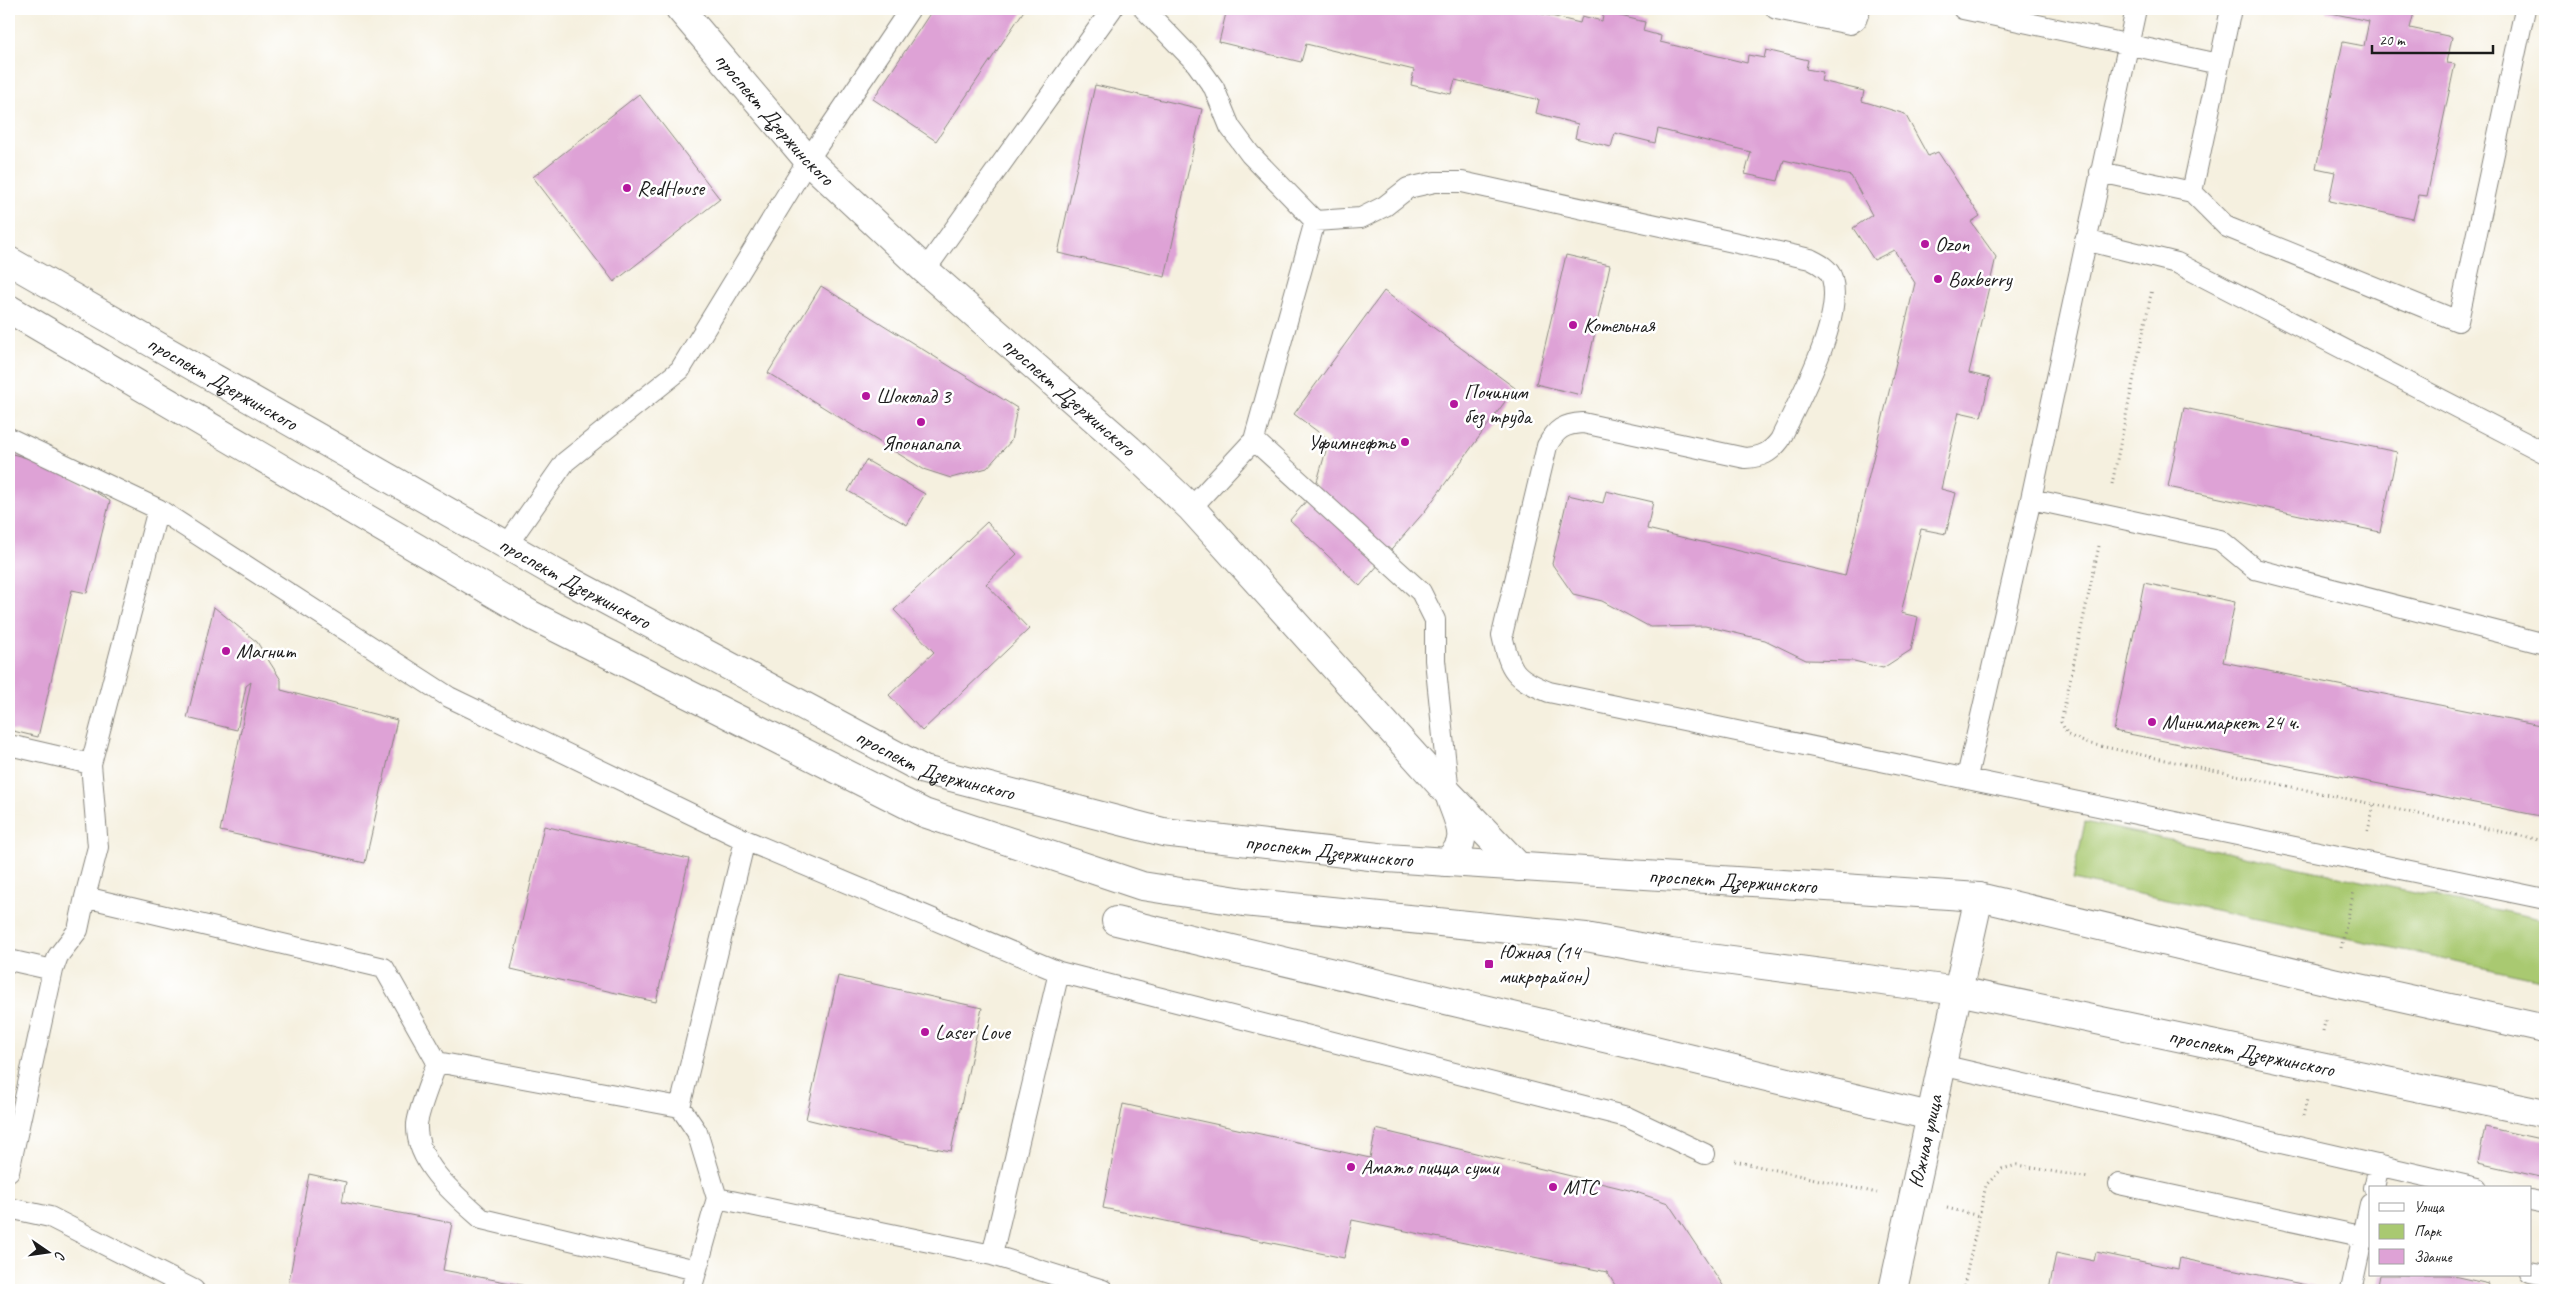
<svg xmlns="http://www.w3.org/2000/svg" width="2554" height="1299" font-family="Caveat,sans-serif">
<rect width="100%" height="100%" fill="#fff"/>
<filter id="ink" filterUnits="userSpaceOnUse"><feTurbulence type="fractalNoise" baseFrequency=".02" numOctaves="2"/><feDisplacementMap in="SourceGraphic" scale="10" xChannelSelector="R" yChannelSelector="G"/><feConvolveMatrix kernelMatrix="1 2 1 2 8 2 1 2 1" color-interpolation-filters="sRGB"/></filter>
<filter id="wash" filterUnits="userSpaceOnUse"><feTurbulence type="fractalNoise" baseFrequency=".0096" numOctaves="4" result="noise"/><feDisplacementMap in="SourceGraphic" scale="20" xChannelSelector="R" yChannelSelector="G"/><feGaussianBlur stdDeviation="1.12" result="paint"/><feColorMatrix in="noise" values="0 0 0 0 0 0 0 0 0 0 0 0 0 0 0 0 0 1.4 0 .05"/><feComposite in="paint" operator="in"/></filter>
<g filter="url(#wash)">
<rect width="100%" height="100%" fill="#f5f0df"/>
<path fill="#a9c971" stroke="#627246" d="M 2085,822 L 2545,920 L 2545,980 L 2073,880 Z"/>
<g id="blocks">
<path fill="#dea2d6" d="M 933,9 L 1025,9 L 936,141 L 873,99 Z
M 1227,9 L 1522,9 L 1580,23 L 1582,16 L 1602,21 L 1604,12 L 1645,22 L 1643,31 L 1661,36 L 1660,42 L 1747,63 L 1748,55 L 1764,58 L 1766,50 L 1808,60 L 1806,69 L 1823,72 L 1821,81 L 1864,91 L 1862,101 L 1905,114 L 1928,156 L 1938,152 L 1980,216 L 1971,222 L 1996,257 L 1969,373 L 1990,378 L 1981,417 L 1959,412 L 1941,489 L 1956,493 L 1946,534 L 1921,529 L 1901,613 L 1918,617 L 1911,650 L 1883,668 L 1854,661 L 1806,660 L 1765,640 L 1705,626 L 1650,627 L 1602,601 L 1573,594 L 1552,564 L 1568,495 L 1603,503 L 1606,491 L 1653,502 L 1647,529 L 1845,576 L 1915,283 L 1894,250 L 1874,260 L 1853,228 L 1872,215 L 1851,176 L 1784,160 L 1778,181 L 1745,174 L 1751,152 L 1658,129 L 1655,143 L 1615,133 L 1611,147 L 1575,138 L 1578,124 L 1536,113 L 1539,100 L 1455,80 L 1451,94 L 1411,85 L 1414,70 L 1306,44 L 1301,62 L 1219,42 Z
M 2327,9 L 2415,9 L 2410,28 L 2452,37 L 2447,63 L 2455,64 L 2427,196 L 2419,195 L 2413,219 L 2329,201 L 2335,172 L 2316,168 L 2343,42 L 2364,46 L 2369,21 L 2326,12 Z
M 1095,85 L 1202,109 L 1165,277 L 1058,253 Z
M 639,94 L 720,199 L 614,282 L 533,177 Z
M 1566,255 L 1610,265 L 1581,395 L 1536,384 Z
M 821,286 L 1017,408 L 1011,441 L 987,468 L 951,478 L 923,469 L 768,373 Z
M 1384,291 L 1515,388 L 1425,511 L 1360,586 L 1290,520 L 1314,492 L 1329,440 L 1294,414 Z
M 2184,408 L 2397,452 L 2380,532 L 2168,487 Z
M 9,453 L 52,465 L 110,501 L 87,593 L 72,590 L 38,737 L 9,730 Z
M 866,460 L 925,494 L 907,525 L 848,491 Z
M 987,522 L 1017,554 L 986,584 L 1029,629 L 922,731 L 889,695 L 934,652 L 894,610 Z
M 2144,583 L 2235,602 L 2223,662 L 2545,726 L 2545,817 L 2114,731 Z
M 214,607 L 257,642 L 281,680 L 281,690 L 397,720 L 365,863 L 220,831 L 251,682 L 246,686 L 237,730 L 187,718 Z
M 544,826 L 689,859 L 656,1002 L 511,969 Z
M 838,976 L 982,1008 L 951,1151 L 905,1143 L 806,1119 Z
M 1123,1104 L 1370,1158 L 1376,1129 L 1633,1191 L 1668,1203 L 1726,1290 L 1618,1290 L 1607,1272 L 1352,1220 L 1344,1258 L 1103,1208 Z
M 2485,1127 L 2545,1140 L 2545,1178 L 2478,1163 Z
M 309,1174 L 346,1182 L 342,1202 L 452,1223 L 443,1270 L 547,1290 L 311,1290 L 288,1286 Z
M 2096,1252 L 2178,1269 L 2180,1258 L 2329,1290 L 2049,1290 L 2056,1253 L 2094,1261 Z
M 2379,1275 L 2449,1275 L 2489,1284 L 2487,1290 L 2376,1290 Z"/>
</g>
</g>
<g filter="url(#ink)">
<use href="#blocks" fill-opacity="0" stroke="#88867e" stroke-width="1"/>
<g fill="none" stroke-linecap="round" stroke-linejoin="round">
<g stroke="#88867e" stroke-width="22">
<path id="lane" d="M 1144,9 L 1196,63 L 1214,88 L 1230,127 L 1250,154 L 1315,221
M 1776,9 L 1850,24 L 1856,20 L 1860,9
M 1963,9 L 2219,64
M 2100,172 L 2192,192 L 2231,9
M 2192,192 L 2227,227 L 2458,321 L 2525,9
M 2085,240 L 2177,263 L 2545,453
M 925,270 L 1112,9
M 9,438 L 158,509 L 449,697 L 745,840 L 1059,972 L 1627,1117 L 1705,1154
M 1254,440 L 1315,221 L 1361,218 L 1385,206 L 1408,188 L 1435,182 L 1462,182 L 1810,259 C 1818,263 1829,268 1832,278 C 1844,320 1798,402 1780,440 C 1770,453 1762,457 1745,458 L 1583,423 C 1564,424 1556,429 1547,446 L 1502,635 C 1510,671 1514,678 1549,692 L 2545,899
M 2031,499 L 2220,540 L 2255,569 L 2545,644
M 1191,508 L 1254,440 L 1421,592 L 1435,620 L 1435,660 L 1449,794
M 158,509 L 91,764 L 98,847 L 85,897 L 384,968 L 437,1062 L 680,1107 L 697,1132 L 717,1198 L 691,1290
M 507,545 L 565,462 L 680,370 L 808,160 L 910,9
M 9,745 L 91,764
M 1967,777 L 2031,499 L 2136,9
M 9,960 L 53,970
M 437,1062 C 432,1078 419,1108 417,1124 C 415,1163 456,1196 482,1219 L 696,1270
M 1941,1065 L 2477,1188
M 680,1107 L 745,840
M 9,1171 L 53,970 L 58,956 L 78,930 L 85,897
M 2119,1184 L 2370,1238
M 2374,1188 L 2379,1165
M 717,1198 L 992,1255 L 1103,1290
M 2530,1200 L 2545,1203
M 9,1208 L 50,1217 L 194,1290
M 992,1255 L 1059,972
M 2530,1272 L 2545,1275
M 2351,1290 L 2370,1204"/>
</g>
<g stroke="#88867e" stroke-width="30">
<g id="street">
<path d="M 1116,921 L 1930,1116"/>
<path id="s1" d="M 1893,1290 L 1958,991"/>
</g>
</g>
<g stroke="#88867e" stroke-width="30">
<g id="secondary">
<path id="s2" d="M 680,9 L 808,160 L 925,270 L 1129,449 L 1191,508 L 1449,794 L 1519,867"/>
<path id="s3" d="M 9,261 L 557,574 L 924,770 L 1163,832 L 1387,858 L 1979,897 L 2333,982 L 2545,1029"/>
<path id="s4" d="M 9,309 L 533,616 L 924,813 L 1142,886 L 1244,902 L 1586,937 L 1671,953 L 1958,991 L 2545,1114"/>
<path d="M 1446,862 C 1471,842 1460,825 1451,800"/>
<path d="M 1958,991 L 1979,897"/>
</g>
</g>
<path stroke="#88867e" stroke-width="3" stroke-dasharray="1 4" stroke-linecap="butt" d="M 2112,484 L 2152,289
M 2099,546 L 2061,722 L 2068,735 L 2086,743 L 2545,841
M 2368,831 L 2374,805
M 2341,948 L 2354,890
M 2323,1031 L 2326,1017
M 2303,1116 L 2307,1100
M 1735,1161 L 1877,1193
M 1947,1208 L 1979,1216
M 1963,1290 L 1986,1185 L 2002,1169 L 2017,1165 L 2089,1178"/>
<use href="#lane" stroke="#fff" stroke-width="20"/>
<use href="#street" stroke="#fff" stroke-width="28"/>
<use href="#secondary" stroke="#fff" stroke-width="28"/>
</g>
</g>
<g fill="#b5179e" stroke="#fff" stroke-width="2">
<circle cx="627" cy="188" r="5"/>
<circle cx="1925" cy="244" r="5"/>
<circle cx="1938" cy="279" r="5"/>
<circle cx="1573" cy="325" r="5"/>
<circle cx="866" cy="396" r="5"/>
<circle cx="1454" cy="404" r="5"/>
<circle cx="921" cy="422" r="5"/>
<circle cx="1405" cy="442" r="5"/>
<circle cx="226" cy="651" r="5"/>
<circle cx="2152" cy="722" r="5"/>
<rect x="1484" y="959" width="10" height="10" rx="2.5"/>
<circle cx="925" cy="1032" r="5"/>
<circle cx="1351" cy="1167" r="5"/>
<circle cx="1553" cy="1187" r="5"/>
</g>
<g text-anchor="middle" stroke-width="5" stroke-linejoin="round" paint-order="stroke">
<g font-size="21" fill="#1c1c1c" stroke="#fff">
<text dy="7" stroke="none"><textPath href="#s2" startOffset="145">проспект Дзержинского</textPath></text>
<text dy="7" stroke="none"><textPath href="#s3" startOffset="246">проспект Дзержинского</textPath></text>
<text dy="7" stroke="none"><textPath href="#s2" startOffset="550">проспект Дзержинского</textPath></text>
<text dy="7" stroke="none"><textPath href="#s3" startOffset="651">проспект Дзержинского</textPath></text>
<text dy="7" stroke="none"><textPath href="#s3" startOffset="1056">проспект Дзержинского</textPath></text>
<text dy="7" stroke="none"><textPath href="#s3" startOffset="1461">проспект Дзержинского</textPath></text>
<text dy="7" stroke="none"><textPath href="#s3" startOffset="1866">проспект Дзержинского</textPath></text>
<text dy="7" stroke="none"><textPath href="#s4" startOffset="2398">проспект Дзержинского</textPath></text>
<text dy="7" stroke="none"><textPath href="#s1" startOffset="152">Южная улица</textPath></text>
</g>
<g font-size="21" fill="#1c1c1c" stroke="#fff" text-anchor="start">
<text x="637" y="195">RedHouse</text>
<text x="1935" y="251">Ozon</text>
<text x="1948" y="286">Boxberry</text>
<text x="1583" y="332">Котельная</text>
<text x="1464" y="399">Починим<tspan x="1464" dy="24">без труда</tspan></text>
<text x="876" y="403">Шоколад 3</text>
<text x="1395" y="449" text-anchor="end">Уфимнефть</text>
<text x="921" y="450" text-anchor="middle">Японапапа</text>
<text x="236" y="658">Магнит</text>
<text x="2162" y="729">Минимаркет 24 ч.</text>
<text x="1499" y="959">Южная (14<tspan x="1499" dy="24">микрорайон)</tspan></text>
<text x="935" y="1039">Laser Love</text>
<text x="1361" y="1174">Амато пицца суши</text>
<text x="1563" y="1194">МТС</text>
</g>
</g>
<rect width="2554" height="1299" fill="none" stroke="#fff" stroke-width="30"/>
<rect x="2369" y="1186" width="162" height="90" fill="#ffffff" stroke="#a4a4a4"/>
<rect x="2379" y="1203" width="25" height="8" fill="#ffffff" stroke="#a4a4a4"/>
<text x="2414" y="1212" font-size="15" fill="#1c1c1c">Улица</text>
<rect x="2379" y="1224" width="25" height="15" fill="#a9c971" stroke="#a4a4a4"/>
<text x="2414" y="1236" font-size="15" fill="#1c1c1c">Парк</text>
<rect x="2379" y="1249" width="25" height="15" fill="#dea2d6" stroke="#a4a4a4"/>
<text x="2414" y="1262" font-size="15" fill="#1c1c1c">Здание</text>
<g transform="translate(48 1252) rotate(103)" stroke="#ffffff" stroke-width="4" paint-order="stroke">
<path d="M0-4L9 19L0 12L-9 19Z" fill="#1c1c1c"/>
<text y="-8" font-size="14" font-weight="bold" text-anchor="middle" fill="#1c1c1c">С</text>
</g>
<path d="M2372 45v8h121v-8" fill="none" stroke="#1c1c1c" stroke-width="2.5"/>
<text x="2379" y="45" font-size="15" fill="#1c1c1c" stroke="#ffffff" stroke-width="4" paint-order="stroke">20 m</text>
</svg>
